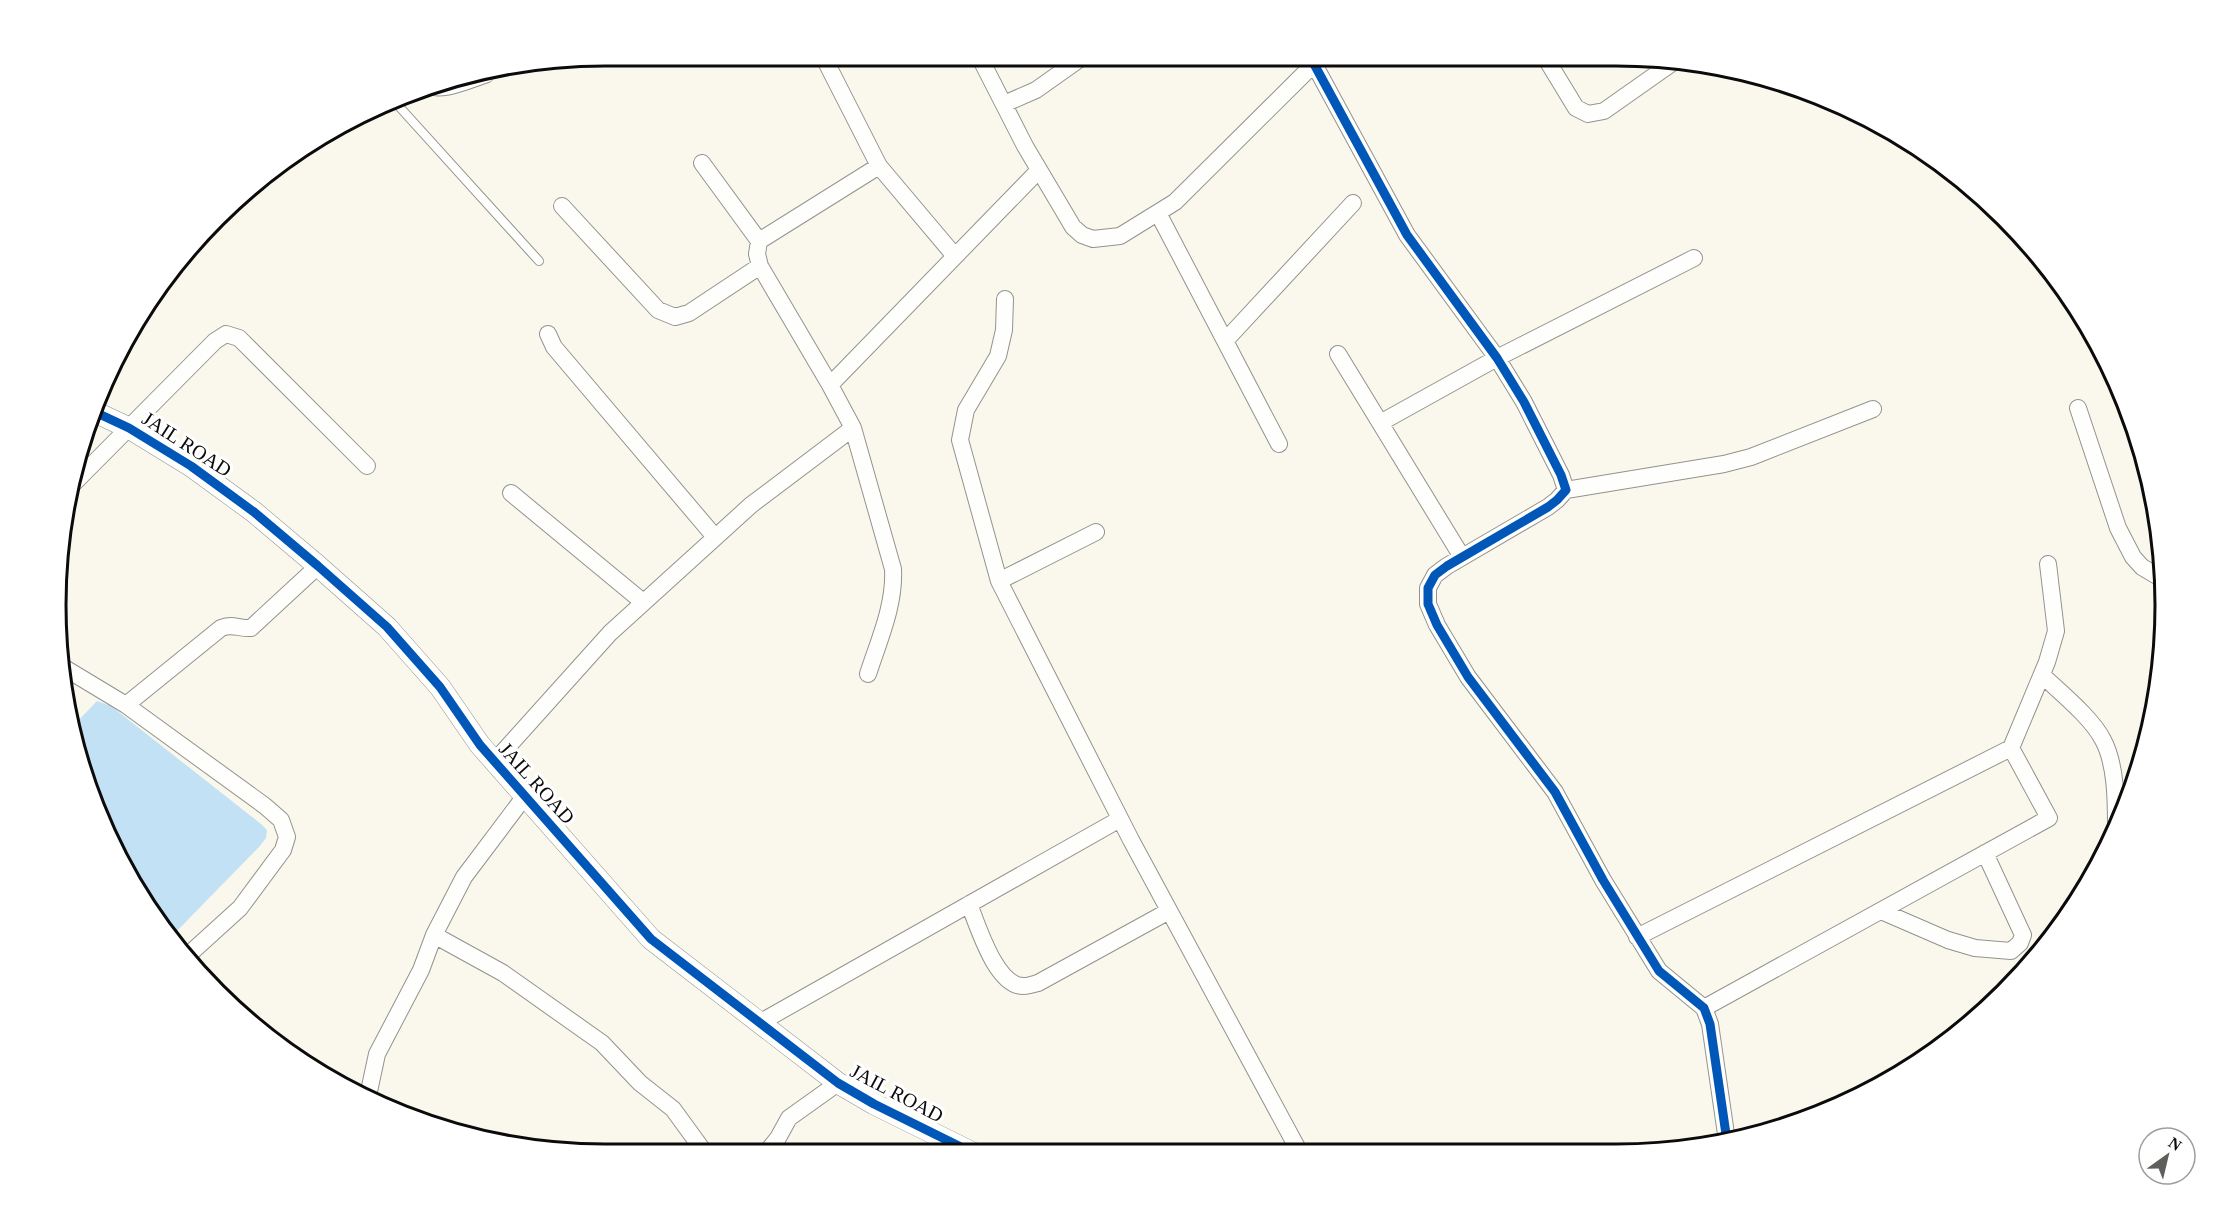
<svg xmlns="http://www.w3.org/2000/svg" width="2221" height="1210" font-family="'Times New Roman',serif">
<rect width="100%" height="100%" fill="#faf8ed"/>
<path fill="#c3e1f4" d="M 97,701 L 111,706 L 261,824 L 267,830 L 266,838 L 260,846 L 172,936 L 97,816 L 76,723 Z"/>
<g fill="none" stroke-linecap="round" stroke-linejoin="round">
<g stroke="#93928d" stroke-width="10">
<path id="service" d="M 423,88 C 441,98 469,84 488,78
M 395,102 L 539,261"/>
</g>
<g stroke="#93928d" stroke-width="18">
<path id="minor" d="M 823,56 L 879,166 L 954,255
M 979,56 L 1025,146 L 1073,227 L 1082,235 L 1093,239 L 1120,236 L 1175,202 L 1321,57
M 1545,57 L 1576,108 L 1588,114 L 1604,111 L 1675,61
M 1314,64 L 1407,235 L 1497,358 L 1524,402 L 1561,475 L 1566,490 L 1557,500 L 1548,507 L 1447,566 L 1435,575 L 1428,588 L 1428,604 L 1437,625 L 1468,677 L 1555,792 L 1603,880 L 1659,971 L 1704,1008 L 1710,1024 L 1727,1141
M 1004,104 L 1036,90 L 1084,56
M 702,163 L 759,241
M 562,206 L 658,310 L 675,317 L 689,313 L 760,266
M 1158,213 L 1279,444
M 548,334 L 554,347 L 715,537
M 1225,341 L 1353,203
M 1338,354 L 1462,557
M 830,385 L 760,266 L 757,254 L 759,241 L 879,166
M 2078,408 L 2118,528 L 2133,557 L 2142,567 L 2164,580
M 1380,423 L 1497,358 L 1694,258
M 853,428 L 893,569 C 895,605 879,640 868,674
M 72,485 L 215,341 L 226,334 L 239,338 L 367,466
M 1566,490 L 1724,464 L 1751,457 L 1873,409
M 511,493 L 643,602
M 1096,532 L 999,581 L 1131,840 L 1299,1151
M 999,581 L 960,440 L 966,410 L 998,356 L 1004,330 L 1005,299
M 63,667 L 126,705 L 221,628 C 232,623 240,629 251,628 L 318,566
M 2042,675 C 2060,692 2092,718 2103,740 C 2116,764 2116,801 2116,827
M 126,705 L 265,806 L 281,820 L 287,837 L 283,850 L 240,908 L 186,957
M 2011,748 L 2047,662 L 2056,631 L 2048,564
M 494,762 L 610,633 L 751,505 L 853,428 L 830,385 L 1039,170
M 969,904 C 978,926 996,987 1024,986 C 1028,986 1034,984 1038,983 L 1169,911
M 1881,911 L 1948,940 L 1975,948 L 2011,951 L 2020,943 L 2023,935 L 1985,853
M 434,935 L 503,973 L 602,1043 L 640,1083 L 673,1109 L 705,1153
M 1637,937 L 2011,748 L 2049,818 L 1704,1008
M 761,1022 L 1120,819
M 368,1096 L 377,1054 L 421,970 L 434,935 L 464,877 L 525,796
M 766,1153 L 778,1138 L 789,1118 L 838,1083"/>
</g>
<g stroke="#93928d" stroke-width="22">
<path id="tertiary" d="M 97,413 L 129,428 L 191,466 L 254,512 L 318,566 L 387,627 L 440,687 L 480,745 L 651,939 L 838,1083 L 874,1104 L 971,1152"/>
</g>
<use href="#service" stroke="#fefefc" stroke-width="8"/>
<use href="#minor" stroke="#fefefc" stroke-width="16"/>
<use href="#tertiary" stroke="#fefefc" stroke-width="21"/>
<g stroke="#fff" stroke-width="13">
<path id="cycleway" d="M 1314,64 L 1407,235 L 1497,358 L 1524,402 L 1561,475 L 1566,490 L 1557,500 L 1548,507 L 1447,566 L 1435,575 L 1428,588 L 1428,604 L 1437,625 L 1468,677 L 1555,792 L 1603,880 L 1659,971 L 1704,1008 L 1710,1024 L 1727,1141
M 97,413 L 129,428 L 191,466 L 254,512 L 318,566 L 387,627 L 440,687 L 480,745 L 651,939 L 838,1083 L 874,1104 L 971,1152"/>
</g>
<use href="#cycleway" stroke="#0057b8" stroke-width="9"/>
</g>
<g text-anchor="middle" stroke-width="6" stroke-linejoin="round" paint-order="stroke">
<g font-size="20" fill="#0b0b0b" stroke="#fff">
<text transform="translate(187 444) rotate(33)" y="7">JAIL ROAD</text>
<text transform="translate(537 783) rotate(48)" y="7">JAIL ROAD</text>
<text transform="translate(897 1093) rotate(28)" y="7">JAIL ROAD</text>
</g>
</g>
<path d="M0 0H2221V1210H0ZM605 66H1616A539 539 0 0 1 2155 605V605A539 539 0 0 1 1616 1144H605A539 539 0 0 1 66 605V605A539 539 0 0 1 605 66Z" fill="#fff" fill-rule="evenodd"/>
<path fill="none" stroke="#0b0b0b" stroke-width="3" d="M605 66H1616A539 539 0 0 1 2155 605V605A539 539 0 0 1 1616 1144H605A539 539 0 0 1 66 605V605A539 539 0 0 1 605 66Z"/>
<g transform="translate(2167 1156) rotate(34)"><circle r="28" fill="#ffffff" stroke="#9d9d9d" stroke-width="1.5"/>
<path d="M0-4.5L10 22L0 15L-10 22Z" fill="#5f5e5a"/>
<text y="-9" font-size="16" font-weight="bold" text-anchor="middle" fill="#0b0b0b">N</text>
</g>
</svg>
